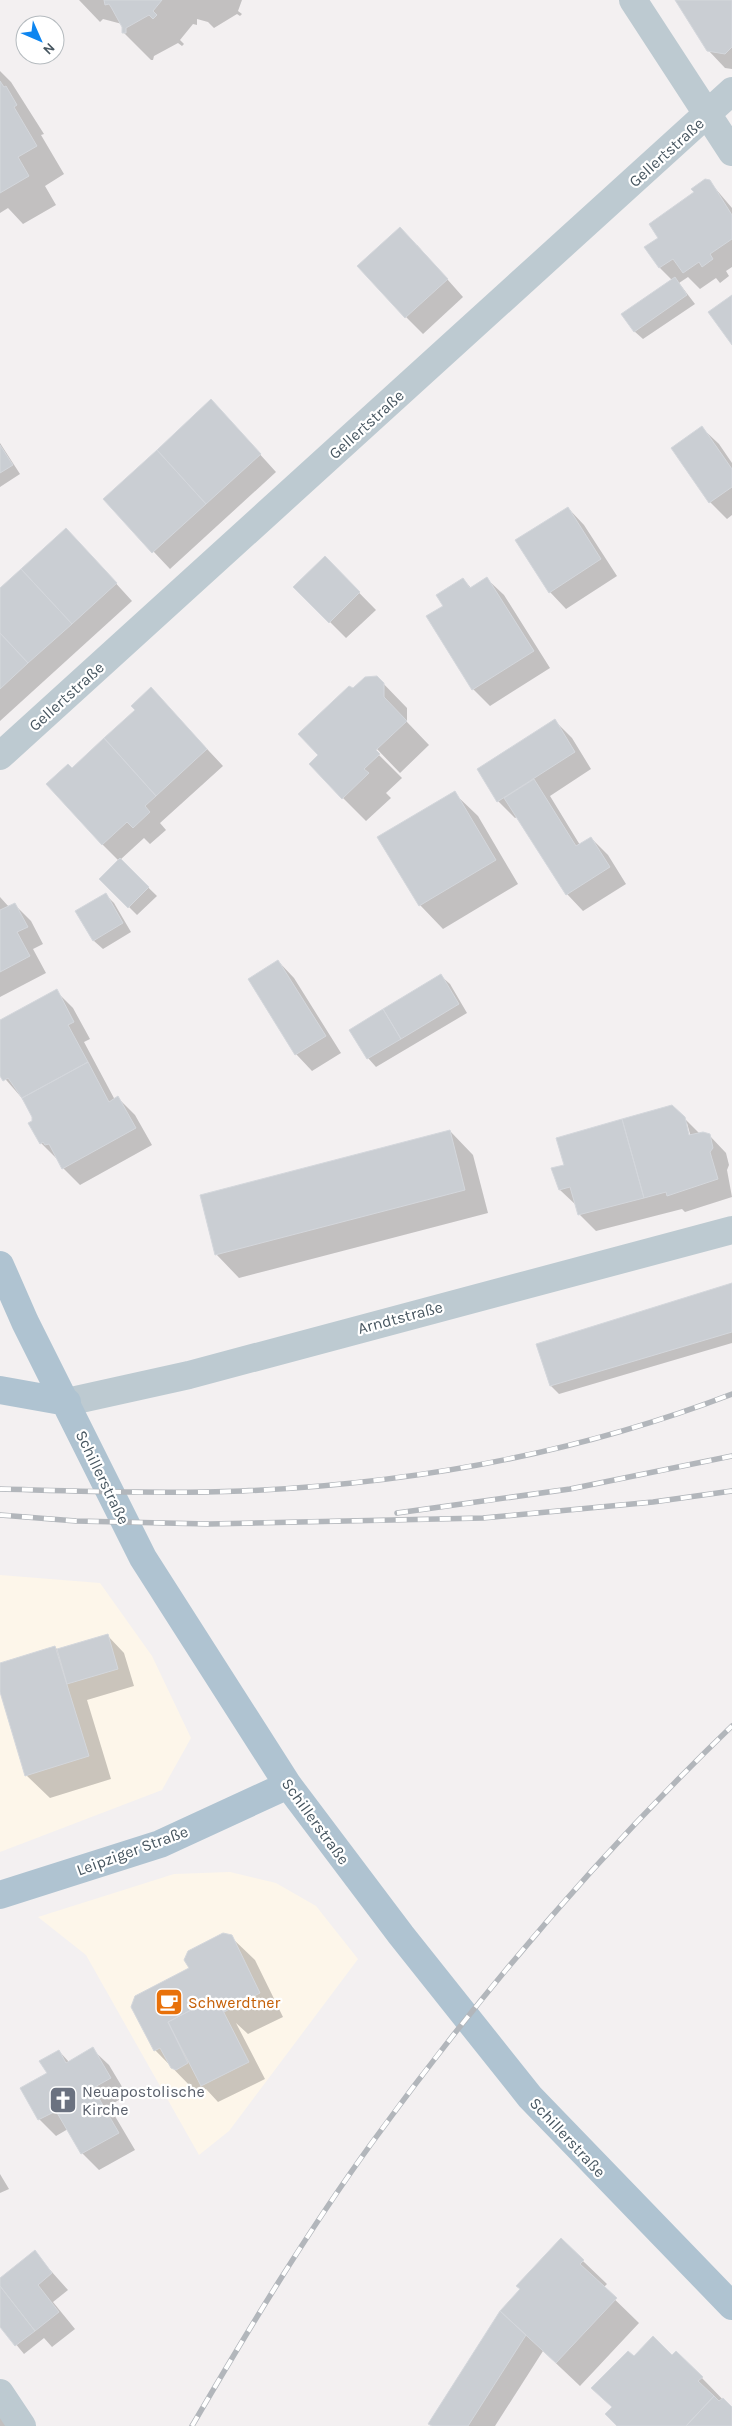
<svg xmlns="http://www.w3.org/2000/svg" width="732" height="2426" font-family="Karla,sans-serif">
<rect width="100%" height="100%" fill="#f3f0f1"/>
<path fill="#fdf6ea" d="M 0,1575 L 100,1583 L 152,1656 L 191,1738 L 162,1790 L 0,1852 Z
M 230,1872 L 276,1883 L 316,1906 L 358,1959 L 229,2131 L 199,2155 L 86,1955 L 38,1917 L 174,1874 Z"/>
<path fill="#0003" fill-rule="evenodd" d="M 79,0 L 242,0 L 238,11 L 242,14 L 240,16 L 237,14 L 214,28 L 208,22 L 197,19 L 197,25 L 193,24 L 180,40 L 184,44 L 182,46 L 178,43 L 154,56 L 153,60 L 151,60 L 123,32 L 122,24 L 103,19 L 100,22 Z
M 677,0 L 732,0 L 732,69 L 725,68 L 708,50 Z
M 0,71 L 11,82 L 44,134 L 41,135 L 64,174 L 45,186 L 56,205 L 23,224 L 8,208 L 0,213 Z
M 709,181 L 732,208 L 732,267 L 726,271 L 729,276 L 720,283 L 716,278 L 700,289 L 688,277 L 679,283 L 695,304 L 643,339 L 634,331 L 672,280 L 660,268 L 646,247 L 660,238 Z
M 417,245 L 463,297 L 423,334 L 406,317 Z
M 227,418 L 276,472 L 170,569 L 104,499 Z
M 702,428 L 719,444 L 732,463 L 732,515 L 727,519 L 710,502 Z
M 0,443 L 20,474 L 0,487 Z
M 568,508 L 584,525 L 617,576 L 566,609 L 550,592 Z
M 82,546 L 132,601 L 0,721 L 0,590 Z
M 325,558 L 376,610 L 346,638 L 295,587 Z
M 463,579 L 472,589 L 487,579 L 504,595 L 550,668 L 490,706 L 473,689 L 428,617 L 445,606 Z
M 377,677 L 407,708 L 407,722 L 429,745 L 400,773 L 376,748 L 374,750 L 402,778 L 386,793 L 391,798 L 366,821 L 343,798 L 319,755 L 353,690 Z
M 151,689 L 223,766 L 160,823 L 166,830 L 150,844 L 144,838 L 120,860 L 157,896 L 137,915 L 101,879 L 119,861 L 102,844 L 72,770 L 137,710 Z
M 555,721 L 572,738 L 591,769 L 550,796 L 580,845 L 591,838 L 608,855 L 626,884 L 583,911 L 567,894 L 517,817 L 515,818 L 498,801 Z
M 454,793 L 478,816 L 518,884 L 443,929 L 420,905 Z
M 106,895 L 114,903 L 131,932 L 103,949 L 94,941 L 77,911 Z
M 0,897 L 9,907 L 14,904 L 31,921 L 43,944 L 33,949 L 46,973 L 0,997 Z
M 278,961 L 294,978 L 341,1053 L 312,1071 L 296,1054 Z
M 441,976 L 450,984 L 467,1013 L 376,1067 L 368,1058 Z
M 56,991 L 73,1008 L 90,1039 L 84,1042 L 115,1100 L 118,1098 L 135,1115 L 152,1145 L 80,1185 L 63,1168 L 58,1160 L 41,1143 L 33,1116 L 21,1097 L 0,1073 L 0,1022 Z
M 684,1118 L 700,1134 L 709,1135 L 726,1153 L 729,1165 L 727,1170 L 732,1197 L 685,1212 L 682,1209 L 596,1231 L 579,1214 L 577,1206 L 560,1190 L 566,1166 ZM 685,1123 L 687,1123 L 692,1141 L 690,1142 Z
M 450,1131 L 473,1155 L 488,1213 L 239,1278 L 216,1254 Z
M 732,1285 L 732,1343 L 559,1394 L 551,1386 Z
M 108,1636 L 124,1653 L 134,1686 L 87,1700 L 111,1779 L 50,1798 L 26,1775 L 0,1687 L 0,1664 L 55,1647 L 58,1650 Z
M 231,1937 L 255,1960 L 283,2017 L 248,2034 L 236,2023 L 265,2079 L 218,2102 L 206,2089 L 200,2093 L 195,2091 L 155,2050 L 191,1969 Z
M 92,2049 L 109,2065 L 127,2095 L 109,2106 L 135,2150 L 99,2170 L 82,2153 L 68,2129 L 56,2136 L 39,2119 L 49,2074 L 59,2051 L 69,2062 Z
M 0,2174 L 9,2189 L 0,2193 Z
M 561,2240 L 607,2284 L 603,2288 L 639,2323 L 580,2386 L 543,2351 L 495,2426 L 432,2426 L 521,2289 Z
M 34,2252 L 68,2290 L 53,2302 L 75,2329 L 52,2347 L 44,2338 L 24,2354 L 0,2325 L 0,2280 Z
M 672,2356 L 702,2378 L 732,2409 L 732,2426 L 618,2426 L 613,2408 L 634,2358 Z
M 0,2396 L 21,2426 L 0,2426 Z"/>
<path fill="#caced3" stroke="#d4d7dc" d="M 104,0 L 162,0 L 153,11 L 157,15 L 153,19 L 149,15 L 126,28 L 126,33 L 122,33 L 122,27 L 111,7 L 109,4 L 105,5 Z
M 675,0 L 732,0 L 732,47 L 725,54 L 707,51 Z
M 0,81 L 4,87 L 6,86 L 17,105 L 14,107 L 37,146 L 18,157 L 29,176 L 0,193 Z
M 705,179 L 710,180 L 732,215 L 732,239 L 710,254 L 713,259 L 702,267 L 699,262 L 683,273 L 673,259 L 659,268 L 644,247 L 658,238 L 649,224 L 694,192 L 691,189 Z
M 400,227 L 448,279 L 405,318 L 357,266 Z
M 675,277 L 687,295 L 634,332 L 621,314 Z
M 732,295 L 732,345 L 708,312 Z
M 211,399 L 261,454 L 206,504 L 157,450 Z
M 702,426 L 732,469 L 732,487 L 709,503 L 671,448 Z
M 0,445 L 13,465 L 0,473 Z
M 157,450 L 206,504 L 152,553 L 103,499 Z
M 568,507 L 601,559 L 549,593 L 515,540 Z
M 66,528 L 117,583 L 72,624 L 21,569 Z
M 325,556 L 360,592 L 329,623 L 293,587 Z
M 21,569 L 72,624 L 28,663 L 0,633 L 0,588 Z
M 487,577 L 534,651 L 472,690 L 426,616 L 443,606 L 436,595 L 463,578 L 470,588 Z
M 0,633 L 28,663 L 0,689 Z
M 377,676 L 384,683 L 384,697 L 407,721 L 376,750 L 380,754 L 364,769 L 369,773 L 342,799 L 309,764 L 318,755 L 298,734 L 349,686 L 353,688 L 365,677 Z
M 151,687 L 207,749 L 156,796 L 104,738 L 135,710 L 131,706 Z
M 555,719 L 575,752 L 497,802 L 477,769 Z
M 104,738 L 156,796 L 145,806 L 150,812 L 133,828 L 127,822 L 102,845 L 46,784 L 68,764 L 72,768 Z
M 534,779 L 576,846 L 591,837 L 610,867 L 566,895 L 504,798 Z
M 455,791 L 496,860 L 419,906 L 377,837 Z
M 120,858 L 149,887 L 128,908 L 99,879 Z
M 106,893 L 123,923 L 93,941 L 75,911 Z
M 15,903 L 28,927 L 17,932 L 30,956 L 0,972 L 0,910 Z
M 278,960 L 326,1036 L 295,1055 L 248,979 Z
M 441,974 L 459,1004 L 401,1039 L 383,1009 Z
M 57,989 L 74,1022 L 68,1025 L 88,1062 L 22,1098 L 8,1078 L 3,1081 L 0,1076 L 0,1020 Z
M 383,1009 L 401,1039 L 367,1059 L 349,1030 Z
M 88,1062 L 109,1102 L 118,1096 L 136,1128 L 62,1169 L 49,1144 L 45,1145 L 43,1142 L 40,1144 L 28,1123 L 32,1121 L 32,1117 L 22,1098 Z
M 672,1105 L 685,1117 L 689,1135 L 703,1132 L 710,1134 L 713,1148 L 710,1152 L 718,1179 L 667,1196 L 666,1192 L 644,1198 L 622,1119 Z
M 622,1119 L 644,1198 L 578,1215 L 570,1187 L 559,1190 L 551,1168 L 564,1165 L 556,1138 Z
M 450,1130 L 465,1190 L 215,1255 L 200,1195 Z
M 732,1283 L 732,1332 L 550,1386 L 536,1344 Z
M 108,1634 L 118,1669 L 67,1684 L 57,1649 Z
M 55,1646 L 89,1756 L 25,1776 L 0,1692 L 0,1663 Z
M 223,1933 L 232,1935 L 260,1993 L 224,2012 L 216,1997 L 168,2022 L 188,2063 L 176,2070 L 171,2068 L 160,2048 L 154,2051 L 131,2007 L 135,1996 L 189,1968 L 184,1960 L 188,1951 Z
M 216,1997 L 249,2062 L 201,2086 L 168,2022 Z
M 93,2047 L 111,2078 L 93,2088 L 119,2133 L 81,2154 L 56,2111 L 38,2120 L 20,2088 L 47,2073 L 39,2061 L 59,2050 L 66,2063 Z
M 561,2238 L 584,2260 L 580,2264 L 617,2298 L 556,2363 L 500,2311 L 520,2289 L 516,2286 Z
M 35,2250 L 52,2273 L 38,2285 L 59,2312 L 35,2331 L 0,2286 L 0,2278 Z
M 0,2286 L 35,2331 L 15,2346 L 0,2327 Z
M 500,2311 L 526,2335 L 468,2426 L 432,2426 L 428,2424 Z
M 653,2336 L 672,2355 L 676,2351 L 703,2377 L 698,2381 L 714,2396 L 686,2426 L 617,2426 L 605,2414 L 612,2407 L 591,2388 L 628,2351 L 634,2356 Z
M 714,2396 L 719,2401 L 723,2398 L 732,2407 L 732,2426 L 686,2426 Z"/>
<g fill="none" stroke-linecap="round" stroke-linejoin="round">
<path stroke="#bdcad1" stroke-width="28" d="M 633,0 L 732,152
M 0,756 L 732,91
M 67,1402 L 189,1375 L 732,1230
M 0,2393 L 22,2426"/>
<path stroke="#afc3d1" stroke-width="28" d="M 0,1265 L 25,1322 L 143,1558 L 288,1785 L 401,1935 L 530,2097 L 732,2306
M 0,1390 L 67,1402
M 0,1895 L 160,1844 L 288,1785"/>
<g stroke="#b2b6bb" stroke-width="5.5">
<path id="rail" d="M 0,1489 C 80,1491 161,1494 242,1491 C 408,1484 576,1454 732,1394
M 397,1513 L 570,1489 L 732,1456
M 0,1515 L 76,1521 L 209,1524 L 483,1518 L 653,1502 L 732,1491
M 192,2426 C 248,2330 306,2234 371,2144 C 479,1995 600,1853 732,1726"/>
</g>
<use href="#rail" stroke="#fff" stroke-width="4" stroke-dasharray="11" stroke-linecap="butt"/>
</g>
<defs>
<g id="cafe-square" transform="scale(1.4375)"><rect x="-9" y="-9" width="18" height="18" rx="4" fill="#e8710a" stroke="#fff"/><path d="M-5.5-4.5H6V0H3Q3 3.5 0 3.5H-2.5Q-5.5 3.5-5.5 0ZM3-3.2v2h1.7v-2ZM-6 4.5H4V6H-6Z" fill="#fff"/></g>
<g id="church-square" transform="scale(1.4375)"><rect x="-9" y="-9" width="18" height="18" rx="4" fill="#6b7280" stroke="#fff"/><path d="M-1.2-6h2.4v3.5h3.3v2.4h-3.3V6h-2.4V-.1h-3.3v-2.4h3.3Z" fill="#fff"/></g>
</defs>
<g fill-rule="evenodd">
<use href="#cafe-square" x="169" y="2002"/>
<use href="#church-square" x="63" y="2100"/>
</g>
<g text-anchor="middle" stroke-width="4.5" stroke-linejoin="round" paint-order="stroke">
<g font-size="16" fill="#475660" stroke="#fff">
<text transform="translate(666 152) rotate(-42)" y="6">Gellertstraße</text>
<text transform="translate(366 424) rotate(-42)" y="6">Gellertstraße</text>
<text transform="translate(66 696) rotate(-42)" y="6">Gellertstraße</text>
<text transform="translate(400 1317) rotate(-15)" y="6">Arndtstraße</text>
<text transform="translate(103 1477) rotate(64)" y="6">Schillerstraße</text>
<text transform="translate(316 1821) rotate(54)" y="6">Schillerstraße</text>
<text transform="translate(132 1850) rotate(-20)" y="6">Leipziger Straße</text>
<text transform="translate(568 2137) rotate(47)" y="6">Schillerstraße</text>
</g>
<g font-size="16" fill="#c56008" stroke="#fff" text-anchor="start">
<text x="188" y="2008">Schwerdtner</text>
</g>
<g font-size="16" fill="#5b616d" stroke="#fff" text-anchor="start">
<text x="82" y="2097">Neuapostolische<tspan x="82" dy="18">Kirche</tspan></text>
</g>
</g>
<g transform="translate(40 40) rotate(135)"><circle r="24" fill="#ffffff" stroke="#b5bbbf"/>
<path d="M0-4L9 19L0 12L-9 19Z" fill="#0d85f0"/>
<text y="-8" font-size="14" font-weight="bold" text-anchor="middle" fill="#475660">N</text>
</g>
</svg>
